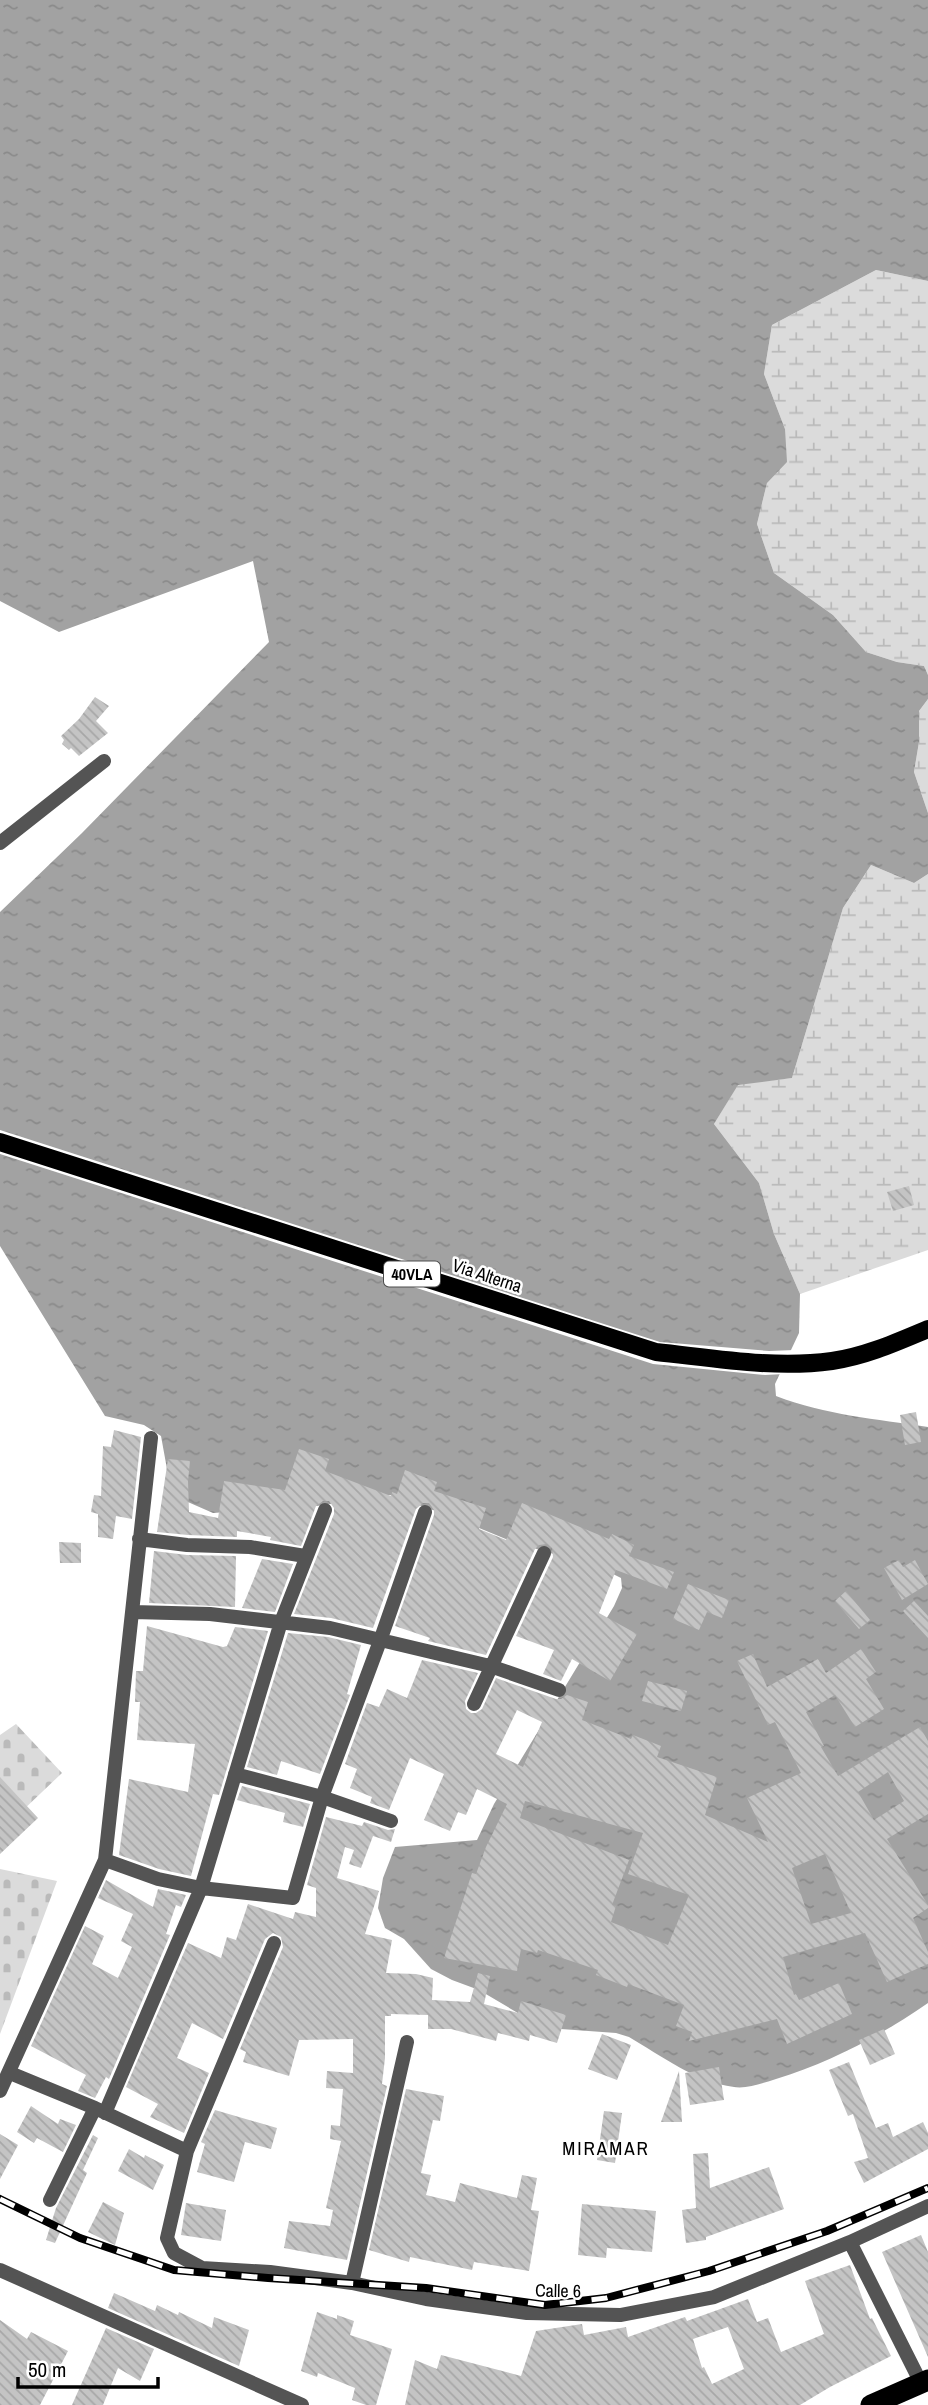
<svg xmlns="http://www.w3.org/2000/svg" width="928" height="2405" font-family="'Archivo Narrow',sans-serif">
<defs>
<pattern id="wetland-marsh" width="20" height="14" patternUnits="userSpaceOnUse" patternTransform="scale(1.75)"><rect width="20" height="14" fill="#dbdbdb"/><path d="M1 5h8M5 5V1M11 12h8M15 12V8" fill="none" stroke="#bababa"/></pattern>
<pattern id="cemetery-stones" width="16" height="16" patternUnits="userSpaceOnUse" patternTransform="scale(1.75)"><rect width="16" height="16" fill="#dbdbdb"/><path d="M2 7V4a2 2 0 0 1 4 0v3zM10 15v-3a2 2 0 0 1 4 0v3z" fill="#bababa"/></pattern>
<pattern id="water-ripples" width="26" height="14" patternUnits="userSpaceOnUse" patternTransform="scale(1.75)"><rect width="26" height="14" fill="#a2a2a2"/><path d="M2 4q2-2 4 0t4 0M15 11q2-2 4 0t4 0" fill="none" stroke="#8a8a8a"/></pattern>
<pattern id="building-back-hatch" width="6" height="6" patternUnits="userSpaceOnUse" patternTransform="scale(1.75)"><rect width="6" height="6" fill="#c4c4c4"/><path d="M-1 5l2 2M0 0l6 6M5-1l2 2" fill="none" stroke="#a7a7a7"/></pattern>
</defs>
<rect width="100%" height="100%" fill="#fff"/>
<path fill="url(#wetland-marsh)" d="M 876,270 L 928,281 L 928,675 L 924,666 L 897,662 L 866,652 L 833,615 L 774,573 L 757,524 L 767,483 L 785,429 L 764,374 L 772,325 Z
M 928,699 L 928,813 L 914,772 L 919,742 L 919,711 Z
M 871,865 L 914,883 L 928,874 L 928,1250 L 800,1294 L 774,1234 L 759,1183 L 714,1124 L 738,1084 L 792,1078 L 843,908 Z"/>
<path fill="url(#cemetery-stones)" d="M 16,1724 L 62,1773 L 0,1832 L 0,1735 Z
M 0,1869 L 57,1881 L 0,2034 Z"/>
<path fill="url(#water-ripples)" d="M 0,0 L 928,0 L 928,281 L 876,270 L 772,325 L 764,374 L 785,429 L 787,462 L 767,483 L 757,524 L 774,573 L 833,615 L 866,652 L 897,662 L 924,666 L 928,675 L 928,699 L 919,711 L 919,742 L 914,772 L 928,813 L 928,874 L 914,883 L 871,865 L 843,908 L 792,1078 L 738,1085 L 714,1124 L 759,1183 L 774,1234 L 800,1294 L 799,1333 L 775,1384 L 776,1396 C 826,1415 876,1419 928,1427 L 928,2003 C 880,2036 831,2062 776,2079 C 763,2083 747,2089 734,2087 C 695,2082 662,2056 629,2037 L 616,2033 L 561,2029 L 528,2019 L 479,1990 L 452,1980 L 431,1969 L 404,1939 L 385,1928 L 378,1908 L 383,1878 L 395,1847 L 477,1840 L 494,1804 L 614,1606 L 622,1588 L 621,1578 L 601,1568 L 513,1542 L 450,1516 L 390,1495 L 317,1506 L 213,1513 L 181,1499 L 169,1480 L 161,1436 L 144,1425 L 105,1416 L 0,1246 L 0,912 L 82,833 L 269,642 L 253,561 L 59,632 L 0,601 Z"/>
<path fill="#fff" d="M 0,1130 L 660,1342 L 769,1351 L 795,1350 L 784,1374 L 765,1375 L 653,1364 L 0,1154 Z"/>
<path fill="url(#building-back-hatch)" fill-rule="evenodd" d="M 95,697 L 109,706 L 96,721 L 108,733 L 79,756 L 71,748 L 69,750 L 62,744 L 64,740 L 61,736 L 79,719 Z
M 909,1186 L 914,1205 L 893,1211 L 887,1192 Z
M 916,1412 L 921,1442 L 905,1445 L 900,1415 Z
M 114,1430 L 141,1437 L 132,1519 L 116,1516 L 113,1539 L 98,1537 L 98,1514 L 91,1512 L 94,1495 L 101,1496 L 103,1446 L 111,1447 Z
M 299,1449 L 329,1459 L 325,1471 L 391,1496 L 392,1492 L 397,1494 L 405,1470 L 437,1482 L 434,1491 L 486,1508 L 479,1529 L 506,1540 L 522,1503 L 609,1539 L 612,1534 L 634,1545 L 629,1556 L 674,1572 L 667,1589 L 616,1570 L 599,1613 L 637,1634 L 610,1681 L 572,1659 L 561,1681 L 543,1674 L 554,1650 L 516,1636 L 553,1557 L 552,1548 L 547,1544 L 539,1545 L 535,1549 L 486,1655 L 428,1641 L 430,1638 L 395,1626 L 434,1515 L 434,1510 L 429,1503 L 423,1503 L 416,1509 L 373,1628 L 331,1618 L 294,1614 L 334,1514 L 334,1508 L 329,1501 L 323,1501 L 316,1506 L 301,1546 L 270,1540 L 271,1537 L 237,1531 L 237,1537 L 188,1535 L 157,1532 L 168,1459 L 190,1461 L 188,1481 L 189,1512 L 218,1518 L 224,1481 L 285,1490 Z
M 59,1542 L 81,1543 L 81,1563 L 60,1563 Z
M 154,1551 L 187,1555 L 236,1556 L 235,1607 L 149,1603 Z
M 262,1559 L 293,1564 L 275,1612 L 242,1608 Z
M 899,1560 L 903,1567 L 915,1560 L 928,1584 L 902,1600 L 884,1568 Z
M 688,1584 L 729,1600 L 722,1618 L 707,1612 L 699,1630 L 673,1619 Z
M 846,1591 L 870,1620 L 859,1629 L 835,1601 Z
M 914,1601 L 928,1616 L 928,1638 L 903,1611 Z
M 147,1626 L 223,1647 L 227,1646 L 235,1627 L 268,1631 L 219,1795 L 213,1794 L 191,1876 L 159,1869 L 119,1855 L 129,1779 L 188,1792 L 195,1744 L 137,1740 L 140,1702 L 135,1702 L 136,1671 L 143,1671 Z
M 288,1633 L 328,1637 L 361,1645 L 347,1694 L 350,1695 L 320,1774 L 281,1761 L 277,1775 L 247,1767 Z
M 861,1649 L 876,1672 L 866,1679 L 884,1709 L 855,1727 L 835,1695 L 806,1712 L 824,1746 L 821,1747 L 838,1776 L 920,1727 L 928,1741 L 928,1814 L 887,1839 L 928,1905 L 928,1908 L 913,1918 L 928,1952 L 928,1964 L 887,1982 L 865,1933 L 783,1957 L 794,1995 L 796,1994 L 799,2000 L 839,1983 L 852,2014 L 787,2044 L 777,2019 L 689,2041 L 692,2032 L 676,2026 L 684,2005 L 628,1984 L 627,1987 L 596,1975 L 598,1970 L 538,1950 L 537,1953 L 521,1949 L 517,1971 L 444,1958 L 472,1873 L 476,1874 L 486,1847 L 507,1804 L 477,1789 L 466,1815 L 458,1812 L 450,1831 L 424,1820 L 444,1774 L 410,1758 L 389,1810 L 370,1803 L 372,1797 L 350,1788 L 357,1769 L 345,1764 L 367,1703 L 379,1707 L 387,1689 L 407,1698 L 422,1660 L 478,1673 L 465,1701 L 466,1709 L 471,1713 L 476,1713 L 482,1709 L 496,1678 L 556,1699 L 561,1699 L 567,1695 L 588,1702 L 582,1720 L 631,1739 L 633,1735 L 661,1746 L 657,1757 L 717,1777 L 705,1815 L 768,1842 L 747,1798 L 801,1773 L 775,1722 L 768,1725 L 737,1661 L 753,1654 L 767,1687 L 818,1659 L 826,1673 ZM 517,1710 L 542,1722 L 523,1767 L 496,1754 ZM 888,1772 L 904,1801 L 874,1820 L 858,1792 ZM 525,1801 L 643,1833 L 628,1874 L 689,1895 L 668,1945 L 611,1922 L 616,1906 L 612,1905 L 629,1860 L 520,1818 ZM 825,1854 L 851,1913 L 811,1924 L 792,1868 Z
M 648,1681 L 687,1691 L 681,1711 L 642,1701 Z
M 0,1777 L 38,1818 L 0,1854 Z
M 242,1786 L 310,1804 L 303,1827 L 283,1822 L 285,1813 L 237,1800 Z
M 326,1817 L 362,1826 L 364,1822 L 388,1830 L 395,1829 L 391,1842 L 373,1836 L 361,1868 L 349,1864 L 354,1850 L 345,1847 L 337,1878 L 379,1891 L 365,1934 L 392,1940 L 386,1973 L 416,1974 L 433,1978 L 432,2000 L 470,2002 L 478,1973 L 490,1976 L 484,2004 L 518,2013 L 521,2001 L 566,2015 L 557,2043 L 530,2035 L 529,2041 L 498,2033 L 496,2041 L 451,2029 L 428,2029 L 428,2015 L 391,2014 L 391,2016 L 385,2016 L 385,2058 L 382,2084 L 387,2086 L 347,2260 L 284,2248 L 289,2221 L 330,2226 L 333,2210 L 326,2208 L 341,2141 L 330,2139 L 331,2125 L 340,2126 L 343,2089 L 326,2088 L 327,2071 L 353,2073 L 353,2039 L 299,2040 L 289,2076 L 243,2062 L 246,2052 L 240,2049 L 283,1947 L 281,1937 L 273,1933 L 265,1939 L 223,2039 L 192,2023 L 177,2058 L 209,2073 L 184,2133 L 150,2117 L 158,2104 L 126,2087 L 188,1943 L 221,1958 L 227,1937 L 236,1940 L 248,1904 L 293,1919 L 295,1912 L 316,1917 L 316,1888 L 307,1885 Z
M 106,1880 L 153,1907 L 158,1889 L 186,1895 L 181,1907 L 176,1905 L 166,1934 L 170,1935 L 109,2079 L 106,2077 L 95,2098 L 78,2091 L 86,2075 L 31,2046 L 85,1926 L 104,1936 L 92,1964 L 118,1978 L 132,1947 L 121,1941 L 133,1914 L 98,1898 Z
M 884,2029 L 895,2054 L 870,2065 L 859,2040 Z
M 602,2034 L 631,2045 L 617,2080 L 588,2069 Z
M 849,2062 L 876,2128 L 888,2123 L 893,2137 L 923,2122 L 928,2133 L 928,2149 L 864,2183 L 854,2162 L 868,2158 L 853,2114 L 848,2116 L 829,2070 Z
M 719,2067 L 724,2100 L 690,2105 L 685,2073 Z
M 679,2071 L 682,2122 L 661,2122 Z
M 406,2089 L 444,2096 L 440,2121 L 433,2120 L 421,2173 L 431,2175 L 426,2195 L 455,2202 L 460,2183 L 517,2198 L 522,2175 L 537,2178 L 531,2210 L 539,2211 L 529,2271 L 474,2262 L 472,2270 L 410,2257 L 409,2262 L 369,2250 Z
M 31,2106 L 58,2124 L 60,2119 L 76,2125 L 63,2152 L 37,2138 L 34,2143 L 17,2132 Z
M 215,2110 L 277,2128 L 271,2149 L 245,2142 L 234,2182 L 197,2172 L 205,2144 L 201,2142 Z
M 604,2111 L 622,2113 L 615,2163 L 597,2160 Z
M 0,2134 L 18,2145 L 0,2179 Z
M 93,2135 L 98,2138 L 83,2170 L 87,2173 L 55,2243 L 46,2240 L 56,2208 Z
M 129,2149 L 144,2158 L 145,2155 L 164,2165 L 153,2190 L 118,2171 Z
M 708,2153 L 710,2188 L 769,2167 L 784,2209 L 706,2237 L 706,2240 L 686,2243 L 682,2210 L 696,2208 L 693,2154 Z
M 103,2202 L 124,2213 L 115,2245 L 88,2232 Z
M 186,2203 L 226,2210 L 221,2241 L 181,2235 Z
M 582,2204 L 656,2211 L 652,2252 L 607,2248 L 606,2258 L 578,2255 Z
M 921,2235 L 928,2252 L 928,2357 L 882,2252 Z
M 850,2265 L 870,2319 L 872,2318 L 891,2356 L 830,2387 L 800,2405 L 405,2405 L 415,2360 L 437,2369 L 441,2355 L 521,2376 L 536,2331 L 582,2324 L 584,2335 L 626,2327 L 628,2337 L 685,2317 L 687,2321 L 748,2299 L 757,2322 L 768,2318 L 781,2352 L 824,2334 L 805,2281 ZM 728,2327 L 744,2369 L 712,2384 L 704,2367 L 702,2368 L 693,2339 Z
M 114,2293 L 155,2311 L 157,2305 L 178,2315 L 179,2312 L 212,2328 L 214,2317 L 249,2330 L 239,2366 L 108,2308 Z
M 317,2312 L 337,2319 L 337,2315 L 354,2321 L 350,2335 L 392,2349 L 376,2405 L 366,2405 L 352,2400 L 355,2388 L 318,2373 L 317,2377 L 301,2371 Z
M 0,2320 L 27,2339 L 31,2332 L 68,2351 L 40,2405 L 0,2405 Z
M 106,2328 L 154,2349 L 140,2381 L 118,2368 L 103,2405 L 72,2405 Z"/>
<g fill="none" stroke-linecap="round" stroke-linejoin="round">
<path stroke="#545454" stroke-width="14" d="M 0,843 L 104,761
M 139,1539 L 187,1545 L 250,1547 L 305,1556
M 133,1612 L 210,1614 L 330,1628 L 490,1666 L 559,1690
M 474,1704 L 544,1553
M 235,1774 L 322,1797 L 391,1821
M 105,1860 L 158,1879 L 201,1888 L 293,1898 L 322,1797 L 380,1641 L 425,1512
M 274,1943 L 187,2151 L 167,2238 L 174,2253 L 202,2268 L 270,2272 L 352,2283 L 426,2299 L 527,2313 L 620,2315 L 714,2297 L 850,2242 L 928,2206
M 10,2073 L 95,2108 L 187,2151
M 0,2091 L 105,1860 L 151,1438
M 105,2113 L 201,1888 L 281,1622 L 325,1510
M 50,2200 L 95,2108
M 850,2242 L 921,2383
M 0,2270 L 302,2405
M 352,2283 L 407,2042"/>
<path stroke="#000" stroke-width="18" d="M 0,1142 L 656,1352 C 713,1358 774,1369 832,1361 C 866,1356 897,1342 928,1329"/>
<path stroke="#000" stroke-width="21" d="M 871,2405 L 928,2380"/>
<g stroke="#000" stroke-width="8">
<path id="rail" d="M 0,2199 L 80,2238 L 174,2270 L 268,2278 L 426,2288 L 545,2305 L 606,2298 L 709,2271 L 827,2231 L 928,2188"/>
</g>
<use href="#rail" stroke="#fff" stroke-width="5" stroke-dasharray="16" stroke-linecap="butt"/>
</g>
<g text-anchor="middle" stroke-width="5" stroke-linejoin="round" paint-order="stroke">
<rect fill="#fff" stroke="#4c4c4c" stroke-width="2" x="384" y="1261.5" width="56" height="25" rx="5"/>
<g font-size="16" font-weight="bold" fill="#000">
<text x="412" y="1280">40VLA</text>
</g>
<g font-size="18" fill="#000" stroke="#fff">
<text transform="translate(487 1276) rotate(18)" y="6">Via Alterna</text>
<text transform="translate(558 2291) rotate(1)" y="6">Calle 6</text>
</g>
<g font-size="19" letter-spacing="2" fill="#000" stroke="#fff">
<text x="606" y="2155">MIRAMAR</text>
</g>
</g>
<path d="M18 2377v10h140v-10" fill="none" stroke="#000000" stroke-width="3.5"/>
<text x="28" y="2377" font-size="21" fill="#000000" stroke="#ffffff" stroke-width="5" paint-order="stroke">50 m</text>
</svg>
